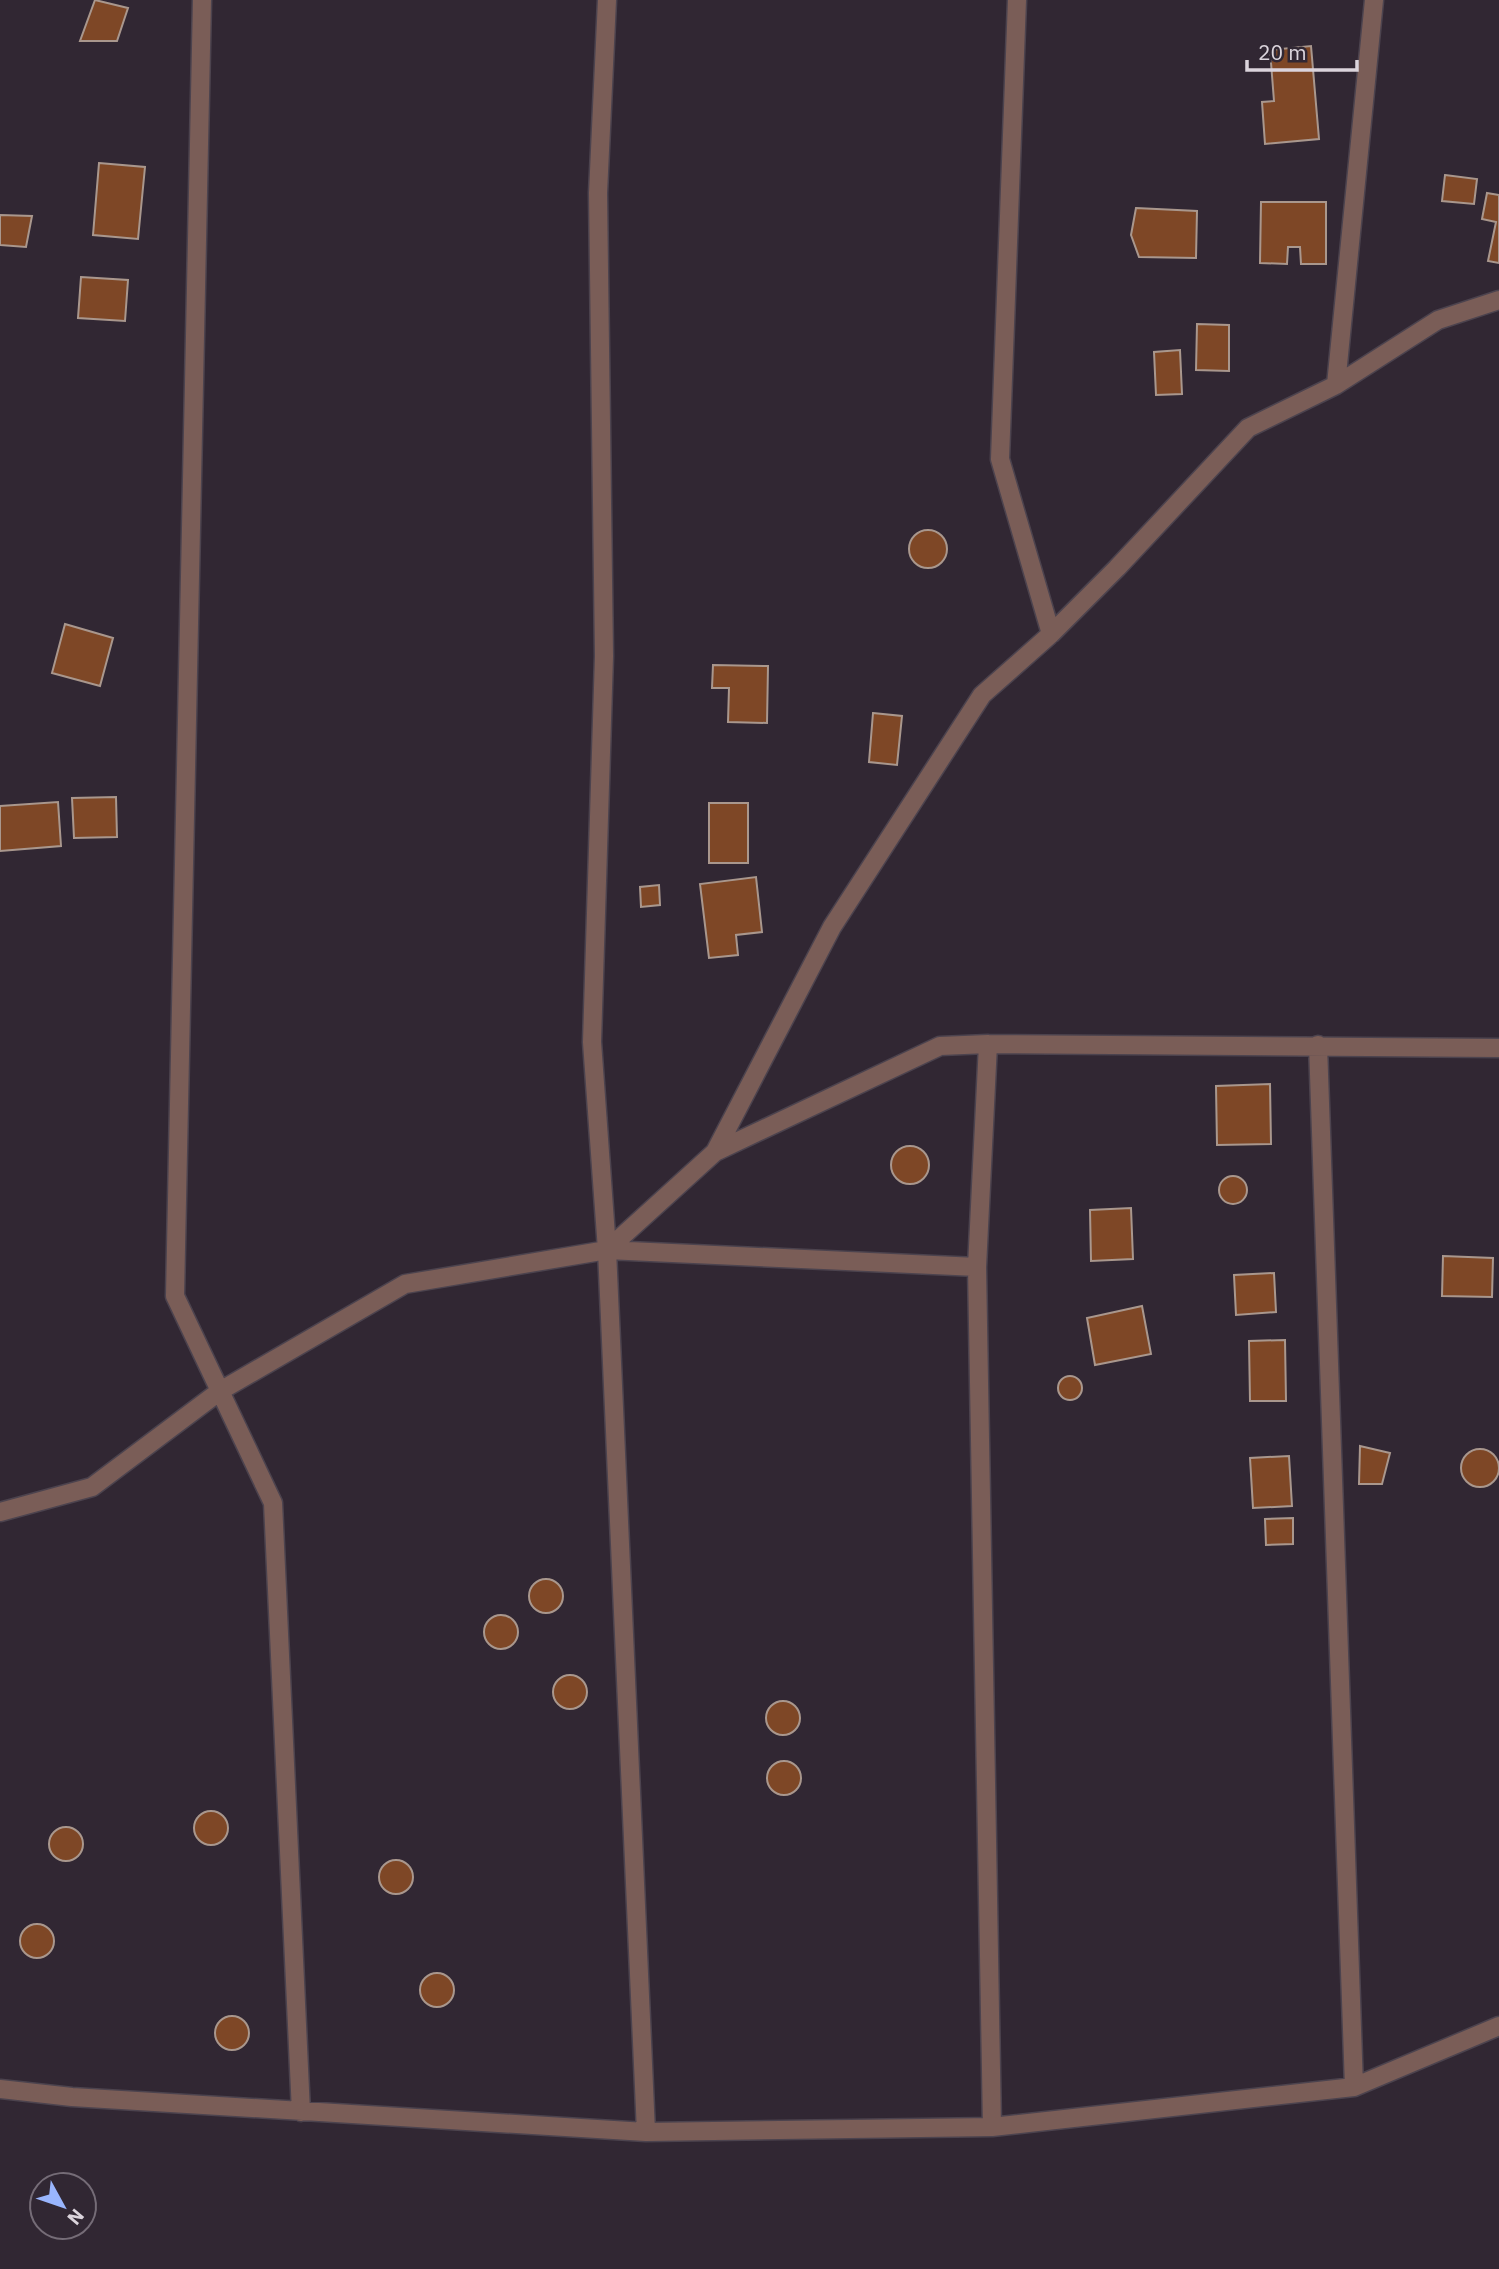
<svg xmlns="http://www.w3.org/2000/svg" width="1499" height="2269" font-family="'IBM Plex Sans',sans-serif">
<rect width="100%" height="100%" fill="#312733"/>
<path fill="#7e4726" stroke="#a9978d" stroke-width="2" d="M 95,0 L 128,8 L 117,41 L 80,41 Z
M 1311,46 L 1319,139 L 1265,144 L 1262,102 L 1274,101 L 1270,50 Z
M 99,163 L 145,167 L 138,239 L 93,235 Z
M 1445,175 L 1477,179 L 1474,204 L 1442,201 Z
M 1487,193 L 1499,195 L 1499,263 L 1488,261 L 1496,222 L 1482,219 Z
M 1261,202 L 1326,202 L 1326,264 L 1301,264 L 1300,247 L 1288,247 L 1287,264 L 1260,263 Z
M 1136,208 L 1197,211 L 1196,258 L 1139,257 L 1131,235 Z
M 0,215 L 32,216 L 26,247 L 0,245 Z
M 81,277 L 128,280 L 125,321 L 78,318 Z
M 1197,324 L 1229,325 L 1229,371 L 1196,370 Z
M 1180,350 L 1182,394 L 1156,395 L 1154,352 Z
M909 549a19 19 0 1 1 38 0a19 19 0 1 1-38 0Z
M 65,624 L 113,638 L 100,686 L 52,673 Z
M 713,665 L 768,666 L 767,723 L 728,722 L 729,688 L 712,688 Z
M 873,713 L 902,716 L 897,765 L 869,762 Z
M 116,797 L 117,837 L 74,838 L 72,798 Z
M 58,802 L 61,846 L 0,851 L 0,806 Z
M 709,803 L 748,803 L 748,863 L 709,863 Z
M 756,877 L 762,932 L 736,935 L 738,955 L 709,958 L 700,884 Z
M 659,885 L 660,905 L 641,907 L 640,887 Z
M 1270,1084 L 1271,1144 L 1217,1145 L 1216,1086 Z
M891 1165a19 19 0 1 1 38 0a19 19 0 1 1-38 0Z
M1219 1190a14 14 0 1 1 28 0a14 14 0 1 1-28 0Z
M 1131,1208 L 1133,1259 L 1091,1261 L 1090,1210 Z
M 1443,1256 L 1493,1258 L 1492,1297 L 1442,1296 Z
M 1274,1273 L 1276,1312 L 1236,1315 L 1234,1275 Z
M 1142,1306 L 1151,1354 L 1095,1365 L 1087,1318 Z
M 1285,1340 L 1286,1401 L 1250,1401 L 1249,1341 Z
M1058 1388a12 12 0 1 1 24 0a12 12 0 1 1-24 0Z
M 1360,1446 L 1390,1453 L 1382,1484 L 1359,1484 Z
M1461 1468a19 19 0 1 1 38 0a19 19 0 1 1-38 0Z
M 1289,1456 L 1292,1506 L 1253,1508 L 1250,1458 Z
M 1293,1518 L 1293,1544 L 1266,1545 L 1265,1519 Z
M529 1596a17 17 0 1 1 34 0a17 17 0 1 1-34 0Z
M484 1632a17 17 0 1 1 34 0a17 17 0 1 1-34 0Z
M553 1692a17 17 0 1 1 34 0a17 17 0 1 1-34 0Z
M766 1718a17 17 0 1 1 34 0a17 17 0 1 1-34 0Z
M767 1778a17 17 0 1 1 34 0a17 17 0 1 1-34 0Z
M194 1828a17 17 0 1 1 34 0a17 17 0 1 1-34 0Z
M49 1844a17 17 0 1 1 34 0a17 17 0 1 1-34 0Z
M379 1877a17 17 0 1 1 34 0a17 17 0 1 1-34 0Z
M20 1941a17 17 0 1 1 34 0a17 17 0 1 1-34 0Z
M420 1990a17 17 0 1 1 34 0a17 17 0 1 1-34 0Z
M215 2033a17 17 0 1 1 34 0a17 17 0 1 1-34 0Z"/>
<g fill="none" stroke-linecap="round" stroke-linejoin="round">
<g stroke="#4c434e" stroke-width="21">
<path id="minor" d="M 202,0 L 175,1296 L 273,1503 L 301,2112
M 607,0 L 598,193 L 604,656 L 592,1042 L 607,1250 L 646,2132
M 1017,0 L 1000,459 L 1051,634
M 1336,385 L 1374,0
M 988,1044 L 977,1267 L 992,2127
M 1318,1045 L 1354,2087
M 715,1152 L 940,1046 L 988,1044 L 1499,1048
M 607,1250 L 977,1267
M 0,1512 L 92,1487 L 220,1391 L 405,1284 L 607,1250 L 715,1152 L 832,927 L 982,695 L 1051,634 L 1117,568 L 1248,428 L 1336,385 L 1438,320 L 1499,300
M 0,2089 L 72,2097 L 646,2132 L 992,2127 L 1354,2087 L 1499,2026"/>
</g>
<use href="#minor" stroke="#7a5d57" stroke-width="18"/>
</g>
<g transform="translate(63 2206) rotate(130)"><circle r="33" fill="#312733" stroke="#756c77" stroke-width="2"/>
<path d="M0-5L12 26L0 18L-12 26Z" fill="#99b5fd"/>
<text y="-10" font-size="19" font-weight="bold" text-anchor="middle" fill="#dbd4dc">N</text>
</g>
<path d="M1247 60v10h110v-10" fill="none" stroke="#dbd4dc" stroke-width="3.5"/>
<text x="1258" y="60" font-size="21" fill="#dbd4dc" stroke="#312733" stroke-width="5" paint-order="stroke">20 m</text>
</svg>
